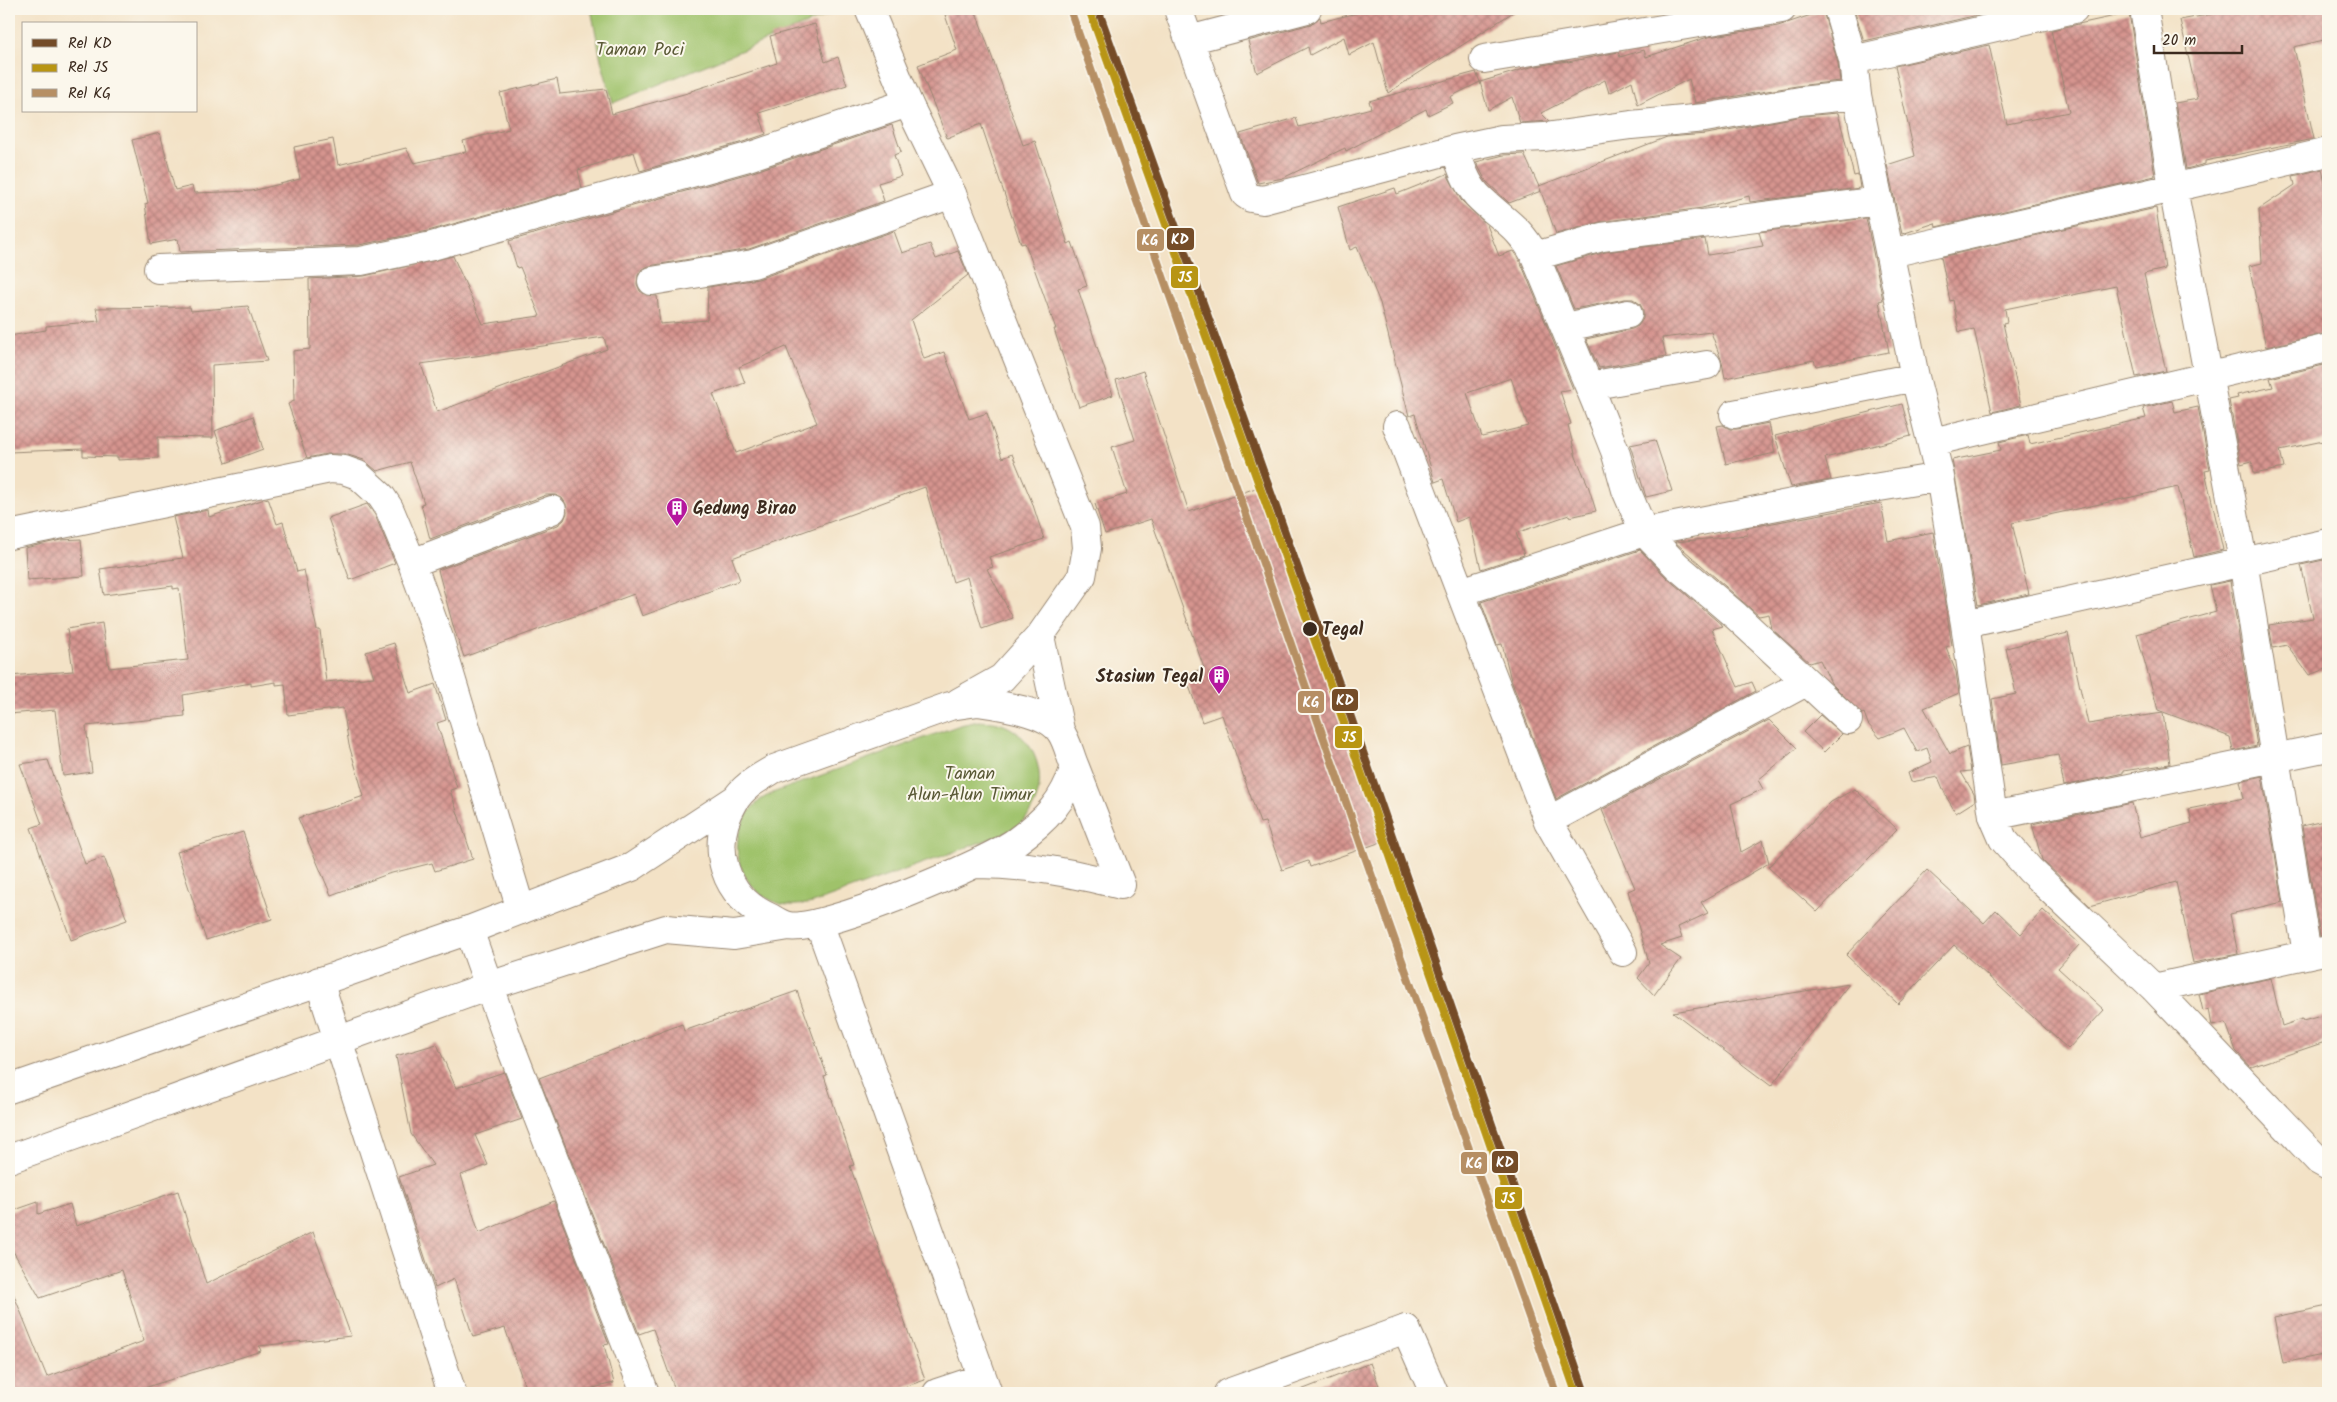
<svg xmlns="http://www.w3.org/2000/svg" width="2337" height="1402" font-family="Kalam,sans-serif">
<defs>
<pattern id="building-cross-hatch" width="8" height="8" patternUnits="userSpaceOnUse" patternTransform="scale(1.25)"><rect width="8" height="8" fill="#d6948f"/><path d="M0 0l8 8M0 8l8-8" fill="none" stroke="#af7974"/></pattern>
</defs>
<rect width="100%" height="100%" fill="#fbf7ec"/>
<filter id="ink" filterUnits="userSpaceOnUse"><feTurbulence type="fractalNoise" baseFrequency=".02" numOctaves="2"/><feDisplacementMap in="SourceGraphic" scale="10" xChannelSelector="R" yChannelSelector="G"/><feConvolveMatrix kernelMatrix="1 2 1 2 8 2 1 2 1" color-interpolation-filters="sRGB"/></filter>
<filter id="wash" filterUnits="userSpaceOnUse"><feTurbulence type="fractalNoise" baseFrequency=".0096" numOctaves="4" result="noise"/><feDisplacementMap in="SourceGraphic" scale="20" xChannelSelector="R" yChannelSelector="G"/><feGaussianBlur stdDeviation="1.12" result="paint"/><feColorMatrix in="noise" values="0 0 0 0 0 0 0 0 0 0 0 0 0 0 0 0 0 1.4 0 .05"/><feComposite in="paint" operator="in"/></filter>
<g filter="url(#wash)">
<rect width="100%" height="100%" fill="#f3e2c6"/>
<path fill="#9fc26b" stroke="#6d7644" d="M 591,9 L 843,9 L 613,103 L 601,60 Z
M 979,721 C 985,722 992,721 998,723 C 1037,734 1051,782 1029,814 C 1022,825 1010,831 998,836 L 813,903 C 800,905 787,907 775,902 C 734,886 724,831 758,802 C 762,798 769,795 775,792 L 960,725 Z"/>
<g id="blocks">
<path fill="url(#building-cross-hatch)" fill-rule="evenodd" d="M 964,9 L 975,9 L 1023,145 L 1035,141 L 1068,244 L 1072,242 L 1087,286 L 1078,289 L 1113,395 L 1079,407 L 1054,329 L 1056,329 L 1025,243 L 1021,244 L 981,124 L 947,138 L 918,65 L 957,50 L 945,15 Z
M 1372,9 L 1518,9 L 1388,93 L 1374,42 L 1349,55 L 1344,37 L 1310,55 L 1308,47 L 1257,73 L 1248,41 L 1311,24 L 1320,17 L 1321,22 Z
M 1854,9 L 1981,9 L 1982,14 L 1864,41 Z
M 2211,9 L 2328,9 L 2328,39 L 2294,47 L 2314,139 L 2205,161 L 2205,164 L 2186,169 L 2175,103 L 2198,99 L 2180,20 L 2212,14 Z
M 1823,11 L 1838,63 L 1840,81 L 1797,86 L 1695,103 L 1689,79 L 1638,105 L 1632,81 L 1609,93 L 1605,80 L 1541,113 L 1549,121 L 1520,123 L 1512,97 L 1488,110 L 1480,82 L 1531,67 L 1567,61 L 1568,62 L 1618,52 L 1620,57 L 1644,50 L 1646,57 L 1708,37 L 1778,26 Z
M 2129,13 L 2155,176 L 1936,227 L 1935,223 L 1902,234 L 1887,165 L 1915,156 L 1895,66 L 1989,45 L 2007,124 L 2069,112 L 2051,30 Z
M 815,24 L 825,62 L 838,57 L 847,85 L 759,113 L 766,134 L 743,142 L 640,171 L 634,152 L 578,170 L 582,188 L 428,231 L 359,245 L 180,252 L 178,239 L 151,244 L 145,204 L 148,203 L 132,140 L 160,133 L 175,190 L 192,186 L 194,193 L 252,191 L 300,179 L 294,147 L 333,139 L 338,165 L 406,148 L 414,163 L 466,152 L 463,141 L 509,129 L 500,93 L 557,79 L 560,94 L 606,89 L 612,114 L 691,92 L 691,91 L 777,63 L 770,36 Z
M 1476,72 L 1480,82 L 1450,97 L 1453,103 L 1428,115 L 1426,109 L 1346,151 L 1345,148 L 1283,178 L 1258,183 L 1240,134 L 1296,118 L 1299,127 L 1327,120 L 1371,108 L 1369,101 Z
M 1838,113 L 1854,176 L 1858,175 L 1860,188 L 1750,202 L 1749,196 L 1702,208 L 1600,222 L 1556,234 L 1539,186 L 1667,137 L 1707,134 L 1802,116 Z
M 892,125 L 901,152 L 894,155 L 901,176 L 878,183 L 884,201 L 749,249 L 649,266 L 642,269 L 638,275 L 637,284 L 640,291 L 646,295 L 657,296 L 660,324 L 707,320 L 708,287 L 758,279 L 894,231 L 902,253 L 930,244 L 936,259 L 958,251 L 968,275 L 911,320 L 924,359 L 944,352 L 969,419 L 987,413 L 1002,458 L 1012,454 L 1032,502 L 1044,539 L 989,557 L 993,567 L 987,569 L 1013,618 L 982,629 L 967,577 L 953,582 L 925,487 L 732,558 L 740,580 L 642,616 L 634,594 L 464,657 L 454,629 L 438,570 L 558,525 L 564,520 L 567,513 L 566,504 L 562,498 L 555,495 L 546,495 L 430,539 L 421,504 L 424,503 L 410,462 L 377,471 L 364,460 L 345,454 L 327,454 L 307,458 L 288,404 L 294,401 L 293,351 L 310,349 L 309,279 L 364,276 L 453,256 L 483,324 L 540,316 L 520,267 L 517,268 L 509,241 L 753,172 ZM 604,337 L 607,349 L 437,412 L 421,364 ZM 786,347 L 817,423 L 736,453 L 713,394 L 745,383 L 739,367 Z
M 1524,154 L 1541,191 L 1509,203 L 1486,181 L 1476,162 L 1504,155 Z
M 2322,169 L 2328,198 L 2328,333 L 2266,347 L 2249,266 L 2262,263 L 2259,209 L 2295,185 L 2293,176 Z
M 1447,174 L 1461,200 L 1487,225 L 1499,256 L 1513,251 L 1521,263 L 1573,389 L 1560,391 L 1571,424 L 1568,425 L 1576,457 L 1588,485 L 1596,511 L 1570,517 L 1569,515 L 1516,533 L 1524,555 L 1481,569 L 1469,517 L 1456,522 L 1443,479 L 1435,482 L 1415,414 L 1409,416 L 1380,303 L 1357,247 L 1350,250 L 1338,207 L 1395,188 L 1397,194 ZM 1511,378 L 1528,426 L 1482,437 L 1467,393 Z
M 2156,208 L 2165,269 L 2144,274 L 2166,371 L 2136,377 L 2116,286 L 2005,309 L 2007,322 L 2003,323 L 2021,405 L 1992,412 L 1974,329 L 1959,332 L 1953,300 L 1950,301 L 1941,257 Z
M 1866,218 L 1883,300 L 1879,301 L 1889,352 L 1816,366 L 1814,360 L 1725,378 L 1722,362 L 1711,332 L 1662,338 L 1666,356 L 1599,368 L 1586,339 L 1632,329 L 1638,326 L 1643,319 L 1643,310 L 1640,304 L 1633,299 L 1625,299 L 1574,309 L 1556,266 L 1605,252 L 1705,239 L 1708,255 L 1763,246 L 1759,232 Z
M 248,306 L 267,361 L 212,365 L 213,438 L 158,437 L 158,458 L 118,460 L 118,457 L 83,456 L 83,449 L 9,452 L 9,336 L 46,330 L 46,326 L 99,321 L 96,308 L 190,307 L 191,311 Z
M 2328,364 L 2328,440 L 2280,450 L 2284,468 L 2254,474 L 2252,461 L 2241,464 L 2229,400 L 2238,398 L 2237,395 L 2273,387 L 2270,378 Z
M 1143,371 L 1189,512 L 1261,486 L 1387,840 L 1310,867 L 1308,861 L 1282,870 L 1265,822 L 1260,823 L 1222,715 L 1202,722 L 1185,675 L 1204,668 L 1151,519 L 1105,534 L 1095,504 L 1127,494 L 1112,447 L 1135,440 L 1116,380 Z
M 2172,401 L 2175,412 L 2198,407 L 2210,470 L 2205,471 L 2223,550 L 2194,557 L 2178,487 L 2012,523 L 2029,594 L 1978,605 L 1952,460 L 2001,450 L 1999,442 L 2028,435 L 2030,444 L 2146,418 L 2143,408 Z
M 1902,404 L 1911,436 L 1825,458 L 1831,480 L 1791,487 L 1775,436 Z
M 253,416 L 263,449 L 226,463 L 215,431 Z
M 1769,423 L 1775,453 L 1726,464 L 1717,426 L 1723,425 L 1730,429 L 1737,429 Z
M 1655,440 L 1672,491 L 1646,497 L 1630,445 Z
M 268,498 L 277,524 L 283,522 L 297,572 L 304,570 L 317,630 L 320,630 L 326,682 L 374,677 L 366,652 L 394,643 L 410,693 L 435,684 L 446,720 L 437,723 L 457,788 L 450,790 L 473,859 L 435,871 L 432,863 L 388,874 L 331,895 L 298,818 L 364,796 L 349,745 L 343,708 L 288,715 L 285,684 L 276,685 L 276,682 L 251,686 L 251,683 L 183,695 L 185,716 L 86,726 L 92,772 L 63,776 L 55,710 L 9,714 L 9,676 L 73,671 L 67,629 L 102,623 L 109,668 L 188,660 L 179,588 L 173,589 L 173,586 L 104,595 L 100,569 L 183,558 L 173,517 L 208,510 L 209,517 Z
M 1881,503 L 1888,541 L 1933,532 L 1952,645 L 1946,647 L 1956,672 L 1959,693 L 1924,708 L 1950,754 L 1967,747 L 1971,771 L 1961,772 L 1974,794 L 1975,801 L 1956,813 L 1947,798 L 1938,777 L 1911,782 L 1908,773 L 1932,762 L 1927,748 L 1917,752 L 1904,728 L 1880,738 L 1868,724 L 1864,713 L 1862,714 L 1831,683 L 1820,660 L 1810,663 L 1772,629 L 1769,614 L 1759,616 L 1675,542 L 1747,535 L 1746,528 Z
M 367,504 L 375,515 L 395,563 L 350,580 L 328,518 Z
M 81,539 L 84,576 L 27,580 L 25,548 L 61,540 Z
M 1640,550 L 1667,578 L 1723,626 L 1712,629 L 1738,687 L 1752,682 L 1756,691 L 1556,799 L 1511,680 L 1502,644 L 1497,645 L 1481,602 Z
M 2328,559 L 2328,668 L 2309,675 L 2287,645 L 2273,648 L 2269,625 L 2313,618 L 2301,565 Z
M 2230,581 L 2257,746 L 2233,751 L 2230,737 L 2158,710 L 2137,634 L 2216,612 L 2210,585 Z
M 2068,633 L 2088,724 L 2163,713 L 2170,764 L 2123,771 L 2123,773 L 2064,786 L 2058,755 L 2001,765 L 1992,699 L 2016,694 L 2006,648 Z
M 1820,715 L 1842,734 L 1824,752 L 1803,732 Z
M 1769,720 L 1797,748 L 1758,780 L 1763,789 L 1731,804 L 1741,852 L 1763,840 L 1769,863 L 1701,902 L 1708,913 L 1678,927 L 1682,938 L 1660,945 L 1681,959 L 1654,995 L 1638,978 L 1649,963 L 1628,891 L 1635,888 L 1602,810 Z
M 48,760 L 85,864 L 104,857 L 127,920 L 71,940 L 31,828 L 42,824 L 20,764 Z
M 2262,776 L 2283,902 L 2230,914 L 2238,954 L 2193,963 L 2176,882 L 2090,906 L 2042,860 L 2032,824 L 2132,803 L 2140,837 L 2192,823 L 2189,809 L 2244,798 L 2240,781 Z
M 1855,789 L 1897,829 L 1817,912 L 1768,867 L 1831,802 Z
M 2328,820 L 2328,935 L 2320,936 L 2302,826 Z
M 243,832 L 272,919 L 206,940 L 177,852 Z
M 1927,870 L 1984,923 L 1996,910 L 2021,934 L 2043,910 L 2080,944 L 2058,968 L 2104,1010 L 2068,1049 L 1954,945 L 1898,1004 L 1846,955 Z
M 2271,978 L 2282,1026 L 2302,1019 L 2303,1021 L 2328,1014 L 2328,1041 L 2251,1067 L 2236,1051 L 2226,1023 L 2212,1026 L 2209,1009 L 2203,1011 L 2199,994 Z
M 1849,984 L 1771,1086 L 1673,1012 Z
M 797,991 L 827,1075 L 824,1076 L 854,1165 L 850,1166 L 925,1380 L 885,1393 L 676,1393 L 653,1329 L 639,1334 L 539,1078 L 682,1024 L 684,1031 Z
M 437,1044 L 456,1088 L 504,1072 L 522,1119 L 475,1135 L 488,1165 L 461,1175 L 479,1233 L 554,1201 L 609,1344 L 604,1345 L 614,1383 L 572,1393 L 527,1393 L 505,1328 L 473,1337 L 454,1279 L 435,1288 L 399,1177 L 433,1165 L 411,1134 L 396,1056 Z
M 178,1191 L 206,1284 L 313,1232 L 351,1336 L 259,1346 L 261,1351 L 128,1393 L 9,1393 L 9,1283 L 47,1377 L 144,1341 L 122,1270 L 40,1298 L 9,1244 L 9,1212 L 38,1202 L 38,1214 L 70,1204 L 76,1226 Z
M 2328,1306 L 2328,1354 L 2283,1363 L 2274,1317 Z
M 1370,1363 L 1382,1393 L 1296,1393 L 1296,1392 Z"/>
</g>
</g>
<g filter="url(#ink)">
<use href="#blocks" fill-opacity="0" stroke="#978672" stroke-width="1"/>
<g fill="none" stroke-linecap="round" stroke-linejoin="round">
<g stroke="#978672" stroke-width="30">
<path id="minor" d="M 1178,9 L 1245,194 L 1251,198 L 1263,200 L 1455,149 L 1502,139 L 1545,137 L 1631,125 L 1705,118 L 1800,101 L 1857,95
M 1838,9 L 1853,60 L 1857,95 L 1915,377 L 1940,477 L 1965,624 L 1993,816 L 2003,839 L 2030,870 L 2154,988 L 2319,1161 L 2328,1166
M 2144,9 L 2173,188 L 2243,561 L 2307,954
M 1189,40 L 1307,9
M 1484,59 L 1782,9
M 1853,60 L 2074,9
M 1455,149 C 1460,164 1466,183 1477,195 C 1499,218 1519,225 1535,256 L 1596,403 L 1615,451 L 1626,490 L 1644,532 L 1677,566 L 1736,616 L 1848,720
M 1891,253 L 2328,152
M 1535,256 L 1602,237 L 1879,201
M 158,269 L 361,261 L 432,246 L 748,157 L 908,103
M 652,281 L 753,264 L 952,194
M 1566,327 L 1628,314
M 1589,386 L 1707,365
M 1734,414 L 1915,377
M 1397,426 L 1548,821 L 1623,952
M 1932,442 L 2328,348
M 9,535 L 330,469 L 344,470 L 358,475 L 381,496 L 389,508 L 412,563 L 439,638 L 521,910
M 412,563 L 552,510
M 1461,592 L 1644,532 L 1849,492 L 1940,477
M 1965,624 L 2328,543
M 1993,816 L 2328,747
M 1548,821 L 1806,682
M 819,923 L 988,1393
M 469,930 L 508,1040 L 645,1393
M 319,981 L 452,1393
M 2154,988 L 2328,950
M 937,1393 L 982,1378
M 1228,1393 L 1406,1329"/>
</g>
<g stroke="#978672" stroke-width="30">
<path id="tertiary" d="M 869,9 L 908,103 L 952,194 L 1085,527 L 1087,548 L 1082,576 L 1040,636 L 1002,678 L 959,702
M 1040,636 L 1060,730
M 978,702 C 1000,705 1046,711 1060,731 C 1067,740 1070,756 1075,767 C 1063,802 1047,819 1018,840 C 988,863 821,933 788,926 C 783,925 776,921 771,918 C 724,898 708,846 734,802 C 743,786 759,778 774,769 L 950,706 Z
M 1075,767 L 1121,885
M 977,864 C 1028,864 1072,873 1121,885
M 9,1089 L 469,930 L 632,867 L 734,800
M 9,1159 L 489,986 L 666,929 L 734,935 L 789,926
M 1406,1329 L 1434,1393"/>
</g>
<use href="#minor" stroke="#fff" stroke-width="28"/>
<use href="#tertiary" stroke="#fff" stroke-width="28"/>
<g stroke="#fbf7ec" stroke-width="11">
<path id="rail-1" d="M 1098,9 L 1345,700 L 1585,1393"/>
</g>
<g stroke="#fbf7ec" stroke-width="11">
<path id="rail-2" d="M 1090,12 L 1337,703 L 1576,1393"/>
</g>
<g stroke="#fbf7ec" stroke-width="11">
<path id="rail-3" d="M 1070,9 L 1363,851 L 1556,1393"/>
</g>
<use href="#rail-1" stroke="#744c28" stroke-width="8"/>
<use href="#rail-2" stroke="#b89513" stroke-width="8"/>
<use href="#rail-3" stroke="#b68f64" stroke-width="8"/>
</g>
</g>
<defs>
<g id="building-pin" transform="scale(1.125)"><path d="M0 17L-7.5 6A9.5 9.5 0 1 1 7.5 6Z" fill="#b5179e" stroke="#fbf7ec"/><path d="M-4-6H4V6H1V3H-1V6H-4ZM-2.5-4.3h1.7v1.8h-1.7ZM.8-4.3h1.7v1.8H.8ZM-2.5-1h1.7V.8h-1.7ZM.8-1h1.7V.8H.8Z" fill="#fff"/></g>
</defs>
<g fill-rule="evenodd">
<use href="#building-pin" x="677" y="508"/>
<use href="#building-pin" x="1219" y="676"/>
</g>
<circle fill="#3b2a1e" stroke="#fbf7ec" stroke-width="2" cx="1310" cy="629" r="8"/>
<g text-anchor="middle" stroke-width="4" stroke-linejoin="round" paint-order="stroke">
<g font-size="18" fill="#595835" stroke="#fbf7ec">
<text x="640" y="55">Taman Poci</text>
<text x="970" y="779">Taman<tspan x="970" dy="21">Alun-Alun Timur</tspan></text>
</g>
<g font-size="18" font-weight="bold" fill="#3b2a1e" stroke="#fbf7ec" text-anchor="start">
<text x="693" y="514">Gedung Birao</text>
<text x="1203" y="682" text-anchor="end">Stasiun Tegal</text>
</g>
<g font-size="18" font-weight="bold" fill="#3b2a1e" stroke="#fbf7ec" text-anchor="start">
<text x="1322" y="635">Tegal</text>
</g>
</g>
<g stroke="#fbf7ec" stroke-width="2">
<rect x="1166" y="227" width="29" height="24" rx="5" fill="#744c28"/>
<rect x="1136" y="228" width="29" height="24" rx="5" fill="#b68f64"/>
<rect x="1170" y="265" width="29" height="24" rx="5" fill="#b89513"/>
<rect x="1331" y="688" width="28" height="24" rx="5" fill="#744c28"/>
<rect x="1297" y="690" width="28" height="24" rx="5" fill="#b68f64"/>
<rect x="1334" y="725" width="29" height="24" rx="5" fill="#b89513"/>
<rect x="1491" y="1150" width="28" height="24" rx="5" fill="#744c28"/>
<rect x="1460" y="1151" width="28" height="24" rx="5" fill="#b68f64"/>
<rect x="1494" y="1186" width="29" height="24" rx="5" fill="#b89513"/>
</g>
<g font-size="14" text-anchor="middle" font-weight="bold" fill="#fff">
<text x="1180" y="244">KD</text>
<text x="1150" y="245">KG</text>
<text x="1185" y="282">JS</text>
<text x="1345" y="705">KD</text>
<text x="1311" y="707">KG</text>
<text x="1349" y="742">JS</text>
<text x="1505" y="1167">KD</text>
<text x="1474" y="1168">KG</text>
<text x="1508" y="1203">JS</text>
</g>
<rect width="2337" height="1402" fill="none" stroke="#fbf7ec" stroke-width="30"/>
<rect x="22" y="22" width="175" height="90" fill="#fbf7ec" stroke="#aea59a"/>
<rect x="32" y="39" width="25" height="8" fill="#744c28" stroke="#aea59a"/>
<text x="68" y="48" font-size="15" fill="#3b2a1e">Rel KD</text>
<rect x="32" y="64" width="25" height="8" fill="#b89513" stroke="#aea59a"/>
<text x="68" y="72" font-size="15" fill="#3b2a1e">Rel JS</text>
<rect x="32" y="89" width="25" height="8" fill="#b68f64" stroke="#aea59a"/>
<text x="68" y="98" font-size="15" fill="#3b2a1e">Rel KG</text>
<path d="M2154 45v8h88v-8" fill="none" stroke="#3b2a1e" stroke-width="2.5"/>
<text x="2162" y="45" font-size="15" fill="#3b2a1e" stroke="#fbf7ec" stroke-width="4" paint-order="stroke">20 m</text>
</svg>
